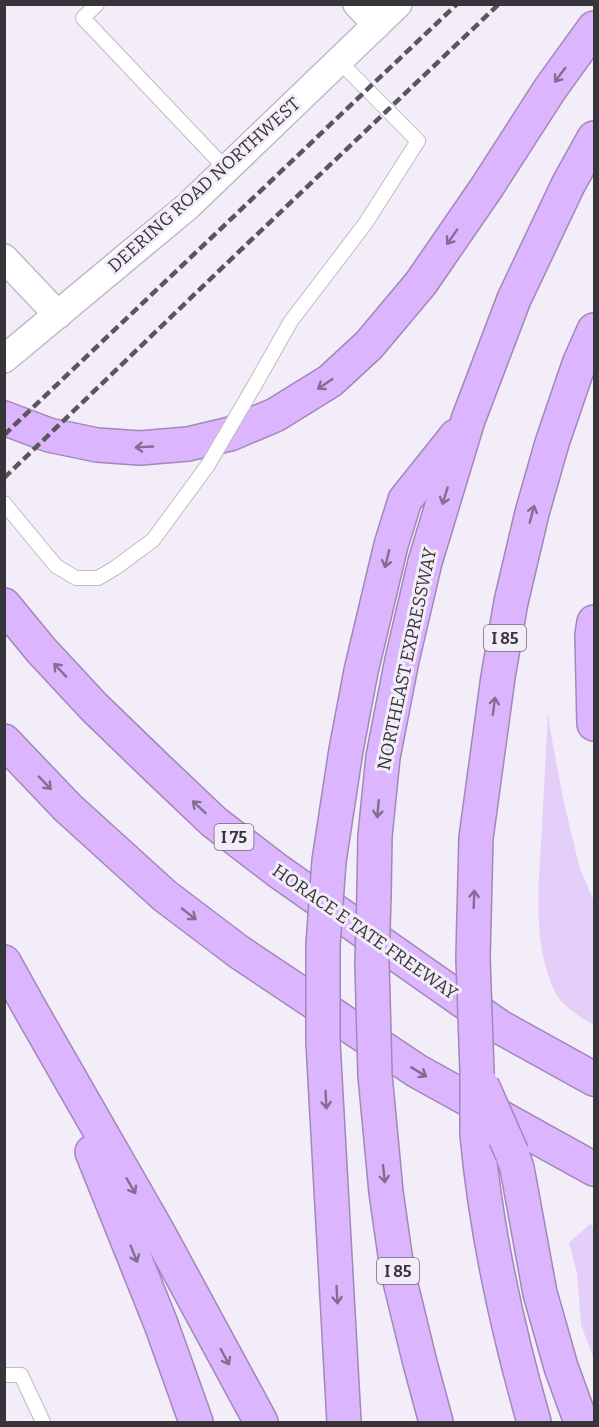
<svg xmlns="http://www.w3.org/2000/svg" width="599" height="1427" font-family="Bitter,serif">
<rect width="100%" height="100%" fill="#f2edf8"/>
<path fill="#e4cff8" d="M 548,713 L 553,745 L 564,803 L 580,869 L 594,901 L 594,1025 C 582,1018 563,1007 556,994 C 531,945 539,880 542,827 C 544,789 546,751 548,713 Z
M 590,1224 L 594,1227 L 594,1359 L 581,1325 L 577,1273 L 569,1243 Z"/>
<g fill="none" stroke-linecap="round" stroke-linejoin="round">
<g stroke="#bfbac4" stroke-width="16">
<path id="lane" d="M 97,4 L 83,18 L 226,169
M 253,388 L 291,321 L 365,224 L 418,141 L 339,61
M 4,503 L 56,566 L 76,578 L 98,578 L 115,568 L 153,540 L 208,465
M 4,1375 L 21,1375 L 43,1422"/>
</g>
<g stroke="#bfbac4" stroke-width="30">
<path id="street" d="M 357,4 L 377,25
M 4,258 L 58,315
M 4,359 L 188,206 L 398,4"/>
</g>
<g stroke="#a288b8" stroke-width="36">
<path id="highway" d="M 4,418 L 49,435 L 97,445 L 140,448 L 188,444 L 230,434 L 275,415 L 330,381 L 369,345 L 421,283 L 487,187 L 550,89 L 594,28
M 4,605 L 41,650 L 94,707 L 155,766 L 214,822 L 278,871 L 500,1027 L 594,1079
M 594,622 L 592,635 L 594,724
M 4,741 L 68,808 L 165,896 L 239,952 L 417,1071 L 594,1169
M 329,861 L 346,750 L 361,671 L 391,545 L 405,500 L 456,436
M 374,893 L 375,836 L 383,757 L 402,660 L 425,562 L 468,420 L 514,299 L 568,185 L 594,138
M 473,958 L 476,838 L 498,677 L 511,602 L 532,513 L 552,443 L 579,364 L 594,330
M 4,962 L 29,1007 L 158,1232 L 261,1422
M 323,1042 L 344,1422
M 375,1075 L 386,1192 L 397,1269 L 420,1363 L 436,1422
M 477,1134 C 486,1232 507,1328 534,1422
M 92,1152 L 161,1324 L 196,1422
M 512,1153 L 517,1168 L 540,1293 L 561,1367 L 581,1422"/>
</g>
<use href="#lane" stroke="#fff" stroke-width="14"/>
<use href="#street" stroke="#fff" stroke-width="27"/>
<use href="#highway" stroke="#dbb5fd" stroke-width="33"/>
<path stroke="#59575c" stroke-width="4.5" stroke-dasharray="9 4.5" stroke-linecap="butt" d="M 4,435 L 457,4
M 4,478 L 226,264 L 499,4"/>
<g stroke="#bfbac4" stroke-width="16" stroke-linecap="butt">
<path id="lane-bridge" d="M 208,465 L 253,388"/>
</g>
<g stroke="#a288b8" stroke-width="36" stroke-linecap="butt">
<path id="highway-bridge" d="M 374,893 L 372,963 L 375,1075
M 473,958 L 477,1072 L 477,1134
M 323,1042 L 323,945 L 329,861
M 482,1085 L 512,1153"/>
</g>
<use href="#lane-bridge" stroke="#fff" stroke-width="14"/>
<use href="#highway-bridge" stroke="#dbb5fd" stroke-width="33"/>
</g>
<defs><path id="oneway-shaft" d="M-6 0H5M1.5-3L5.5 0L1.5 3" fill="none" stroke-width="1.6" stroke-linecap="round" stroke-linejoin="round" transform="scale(1.5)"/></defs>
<g stroke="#816f91">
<use href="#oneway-shaft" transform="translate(560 75) rotate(126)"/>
<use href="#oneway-shaft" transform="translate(452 237) rotate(125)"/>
<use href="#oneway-shaft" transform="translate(325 384) rotate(146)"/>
<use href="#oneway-shaft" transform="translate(144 447) rotate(177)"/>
<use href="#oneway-shaft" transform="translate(445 496) rotate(107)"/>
<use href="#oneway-shaft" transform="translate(532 514) rotate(-75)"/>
<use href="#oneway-shaft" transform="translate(387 559) rotate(104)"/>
<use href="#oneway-shaft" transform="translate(60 670) rotate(-133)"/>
<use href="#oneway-shaft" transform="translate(494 706) rotate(-82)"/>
<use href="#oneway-shaft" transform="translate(45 783) rotate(46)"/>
<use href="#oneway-shaft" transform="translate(199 807) rotate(-137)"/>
<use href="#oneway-shaft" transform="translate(378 809) rotate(95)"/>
<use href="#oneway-shaft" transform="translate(474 899) rotate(-88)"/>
<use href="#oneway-shaft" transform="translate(189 914) rotate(38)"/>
<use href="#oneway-shaft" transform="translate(419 1072) rotate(31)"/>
<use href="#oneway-shaft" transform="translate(326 1100) rotate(87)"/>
<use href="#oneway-shaft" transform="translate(384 1174) rotate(84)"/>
<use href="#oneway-shaft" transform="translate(131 1186) rotate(60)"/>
<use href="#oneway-shaft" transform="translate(134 1254) rotate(68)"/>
<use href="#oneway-shaft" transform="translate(337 1295) rotate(87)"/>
<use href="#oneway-shaft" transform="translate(225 1357) rotate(62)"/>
</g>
<g text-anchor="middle" stroke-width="6" stroke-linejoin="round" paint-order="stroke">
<g fill="#f2edf8" stroke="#6f6c72" stroke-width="1.5">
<rect x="484" y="625" width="42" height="26" rx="4.5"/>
<rect x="214.5" y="824" width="39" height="26" rx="4.5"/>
<rect x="377" y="1258" width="42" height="26" rx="4.5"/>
</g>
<g font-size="16" font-weight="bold" fill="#373539">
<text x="505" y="644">I 85</text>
<text x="234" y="843">I 75</text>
<text x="398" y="1277">I 85</text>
</g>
<g font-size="18" fill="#373539" stroke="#f2edf8">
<text transform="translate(204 185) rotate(-42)" y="6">DEERING ROAD NORTHWEST</text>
<text transform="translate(407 659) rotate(-78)" y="6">NORTHEAST EXPRESSWAY</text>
<text transform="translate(365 932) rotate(35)" y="6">HORACE E TATE FREEWAY</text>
</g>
</g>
<rect width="599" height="1427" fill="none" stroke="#373539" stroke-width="12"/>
</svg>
